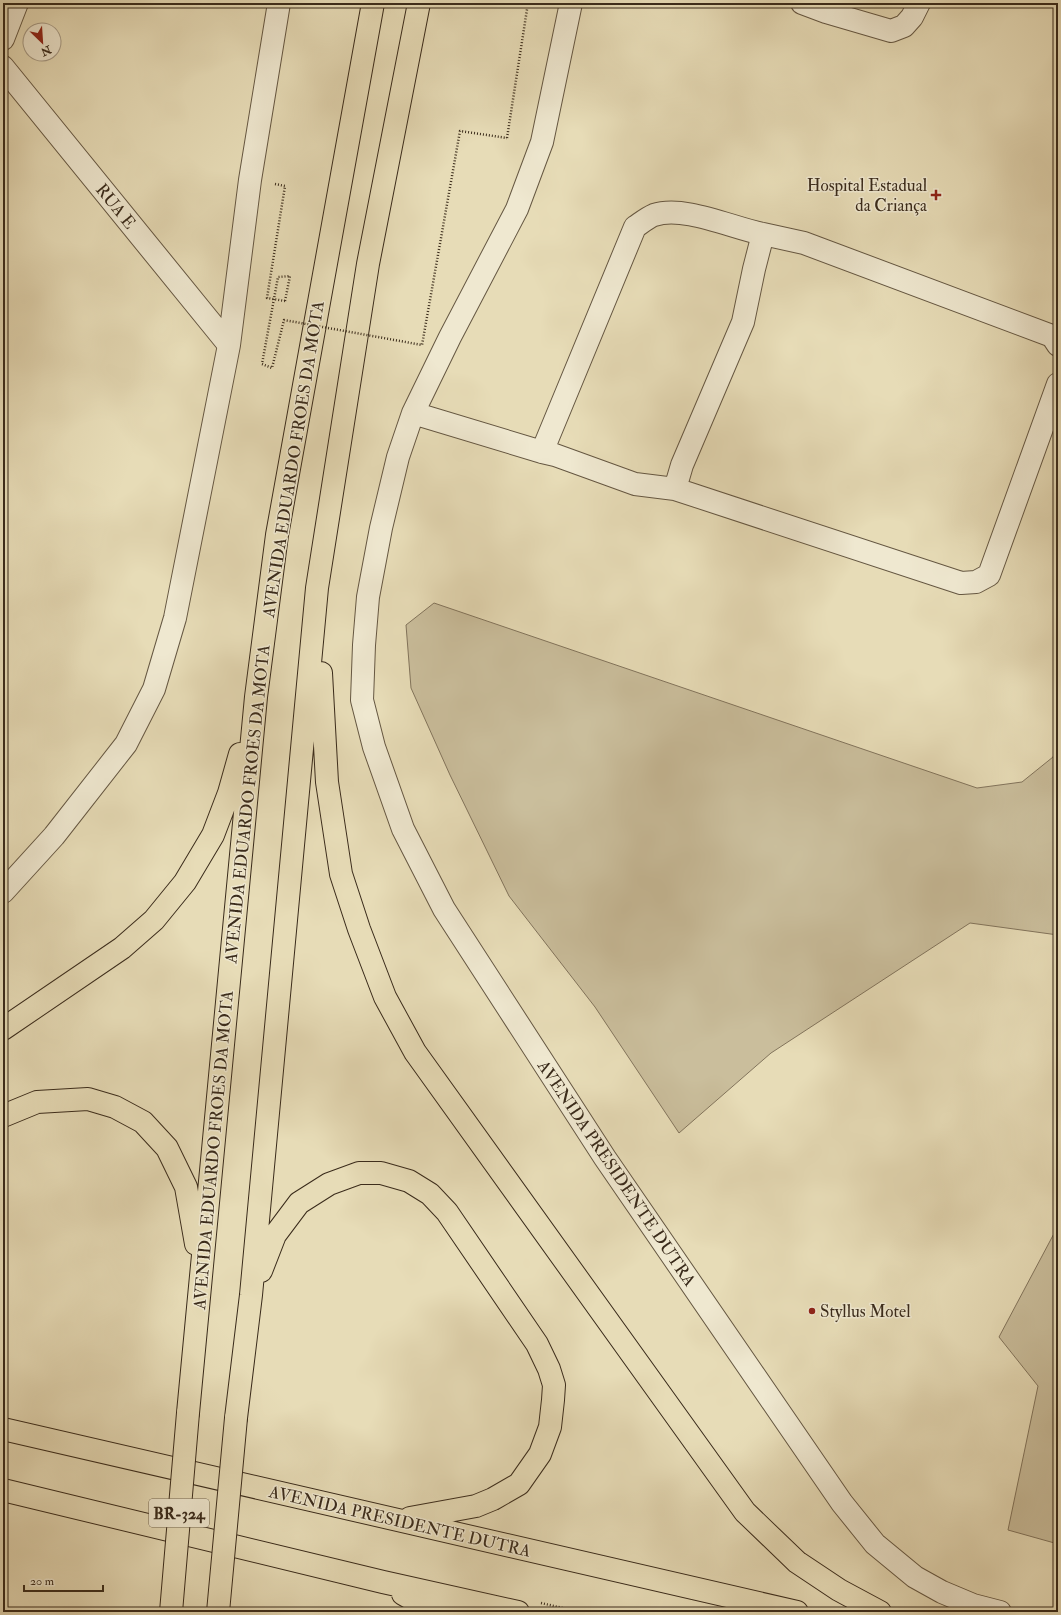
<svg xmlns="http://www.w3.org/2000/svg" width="1061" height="1615" font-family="'IM FELL Double Pica',serif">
<rect width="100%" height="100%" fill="#e7dcb7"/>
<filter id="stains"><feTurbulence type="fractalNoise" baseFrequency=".005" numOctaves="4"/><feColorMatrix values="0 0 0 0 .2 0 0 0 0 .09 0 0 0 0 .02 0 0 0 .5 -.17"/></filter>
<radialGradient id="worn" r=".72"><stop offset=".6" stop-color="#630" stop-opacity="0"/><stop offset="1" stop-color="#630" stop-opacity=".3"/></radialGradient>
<path fill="#cabe9c" stroke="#82745c" d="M 434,603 L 977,788 L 1022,782 L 1053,757 L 1058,744 L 1058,935 L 970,923 L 771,1053 L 679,1133 L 595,1007 L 509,896 L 450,775 L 411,688 L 406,625 Z
M 1058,1226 L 1058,1544 L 1008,1530 L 1038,1386 L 999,1337 Z"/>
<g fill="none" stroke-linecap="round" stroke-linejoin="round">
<g stroke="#655742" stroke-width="24">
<path id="minor" d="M 571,3 L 542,142 L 517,209 L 450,337 L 413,413 L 398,457 L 381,528 L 368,597 L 364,645 L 362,700 L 374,747 L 403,829 L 444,909 L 605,1158 L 842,1503 L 875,1544 L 915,1577 L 942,1592 L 973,1605 L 1000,1612
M 802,3 L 826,12 L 891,31 L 904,26 L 912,17 L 919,3
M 3,39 L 17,3
M 3,67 L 229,345
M 763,234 L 804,243 L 1052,336 L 1058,345
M 413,413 L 542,452 L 555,455 L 635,484 L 675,489 L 682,465 L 743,322 L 754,269 L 763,234 C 732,228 684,205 654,215 C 647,218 641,223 635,227 L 542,452
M 675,489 L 961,583 L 976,582 L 989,575 L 1058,384
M 3,892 L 54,836 L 126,744 L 154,689 L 175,618 L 229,345 L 250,180 L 279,3"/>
</g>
<g stroke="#3a2b1b" stroke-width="24">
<path id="highway" d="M 321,673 L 327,782 L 341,874 L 359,929 L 385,997 L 415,1052 L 745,1512 L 797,1562 L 839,1590 L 880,1612
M 3,1029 L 122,948 L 154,920 L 185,882 L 213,835 L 229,793 L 240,754
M 3,1116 L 37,1102 L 88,1099 L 115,1107 L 143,1122 L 167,1148 L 186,1187 L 196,1244
M 261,1271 L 275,1235 L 299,1203 L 329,1184 L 359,1173 L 381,1173 L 409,1181 L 430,1194 L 447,1212 L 537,1344 L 549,1369 L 554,1385 L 553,1400 L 550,1427 L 540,1454 L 519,1484 L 493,1499 L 476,1506 L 410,1518
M 188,1413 L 256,697 L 277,535 L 373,3
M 236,1418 L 251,1295 L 317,588 L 368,264 L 419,3
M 3,1429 L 797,1612
M 3,1490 L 383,1582 L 518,1612
M 403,1594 L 435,1612"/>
</g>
<path stroke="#3a2b1b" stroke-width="2.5" stroke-dasharray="1 2" stroke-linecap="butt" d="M 507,138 L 528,3
M 275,184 L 285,186 L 267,298 L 285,301
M 541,1603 L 580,1612"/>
<use href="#minor" stroke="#efe8d0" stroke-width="22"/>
<use href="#highway" stroke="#e7dcb7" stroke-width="22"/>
<g stroke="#3a2b1b" stroke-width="24" stroke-linecap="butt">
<path id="highway-bridge" d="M 171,1612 L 188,1413
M 218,1612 L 236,1418"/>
</g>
<path stroke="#3a2b1b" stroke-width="2.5" stroke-dasharray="1 2" stroke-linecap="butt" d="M 285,301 L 290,276 L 278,277 L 262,364 L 272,368 L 284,320 L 422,345 L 460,131 L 507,138"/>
<use href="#highway-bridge" stroke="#e7dcb7" stroke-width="22"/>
</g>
<g fill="#8f2418" stroke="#efe8d0" stroke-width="1.5">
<path d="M934 189h4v4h4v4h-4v4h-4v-4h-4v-4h4z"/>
<circle cx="812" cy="1311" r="4"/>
</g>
<g text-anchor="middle" stroke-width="3" stroke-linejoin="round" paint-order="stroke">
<rect fill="#efe8d0" stroke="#706451" stroke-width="1" x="149" y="1499" width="60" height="28" rx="3"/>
<g font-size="16" font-weight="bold" fill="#3a2b1b">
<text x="179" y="1519">BR-324</text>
</g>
<g font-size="17" fill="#3a2b1b" stroke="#efe8d0" text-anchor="end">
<text x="927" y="191">Hospital Estadual<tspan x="927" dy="20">da Criança</tspan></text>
<text x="820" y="1317" text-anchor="start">Styllus Motel</text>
</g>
<g font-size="17" fill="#3a2b1b" stroke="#efe8d0">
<text transform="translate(116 206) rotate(51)" y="6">RUA E</text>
<text transform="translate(293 459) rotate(-81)" y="6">AVENIDA EDUARDO FROES DA MOTA</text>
<text transform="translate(247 804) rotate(-84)" y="6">AVENIDA EDUARDO FROES DA MOTA</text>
<text transform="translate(213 1150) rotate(-85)" y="6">AVENIDA EDUARDO FROES DA MOTA</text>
<text transform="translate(617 1173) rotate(56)" y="6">AVENIDA PRESIDENTE DUTRA</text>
<text transform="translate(400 1521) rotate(13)" y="6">AVENIDA PRESIDENTE DUTRA</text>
</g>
</g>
<rect width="1061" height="1615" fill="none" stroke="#e7dcb7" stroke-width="16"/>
<rect x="4" y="4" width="1053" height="1607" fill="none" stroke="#3a2b1b" stroke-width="2"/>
<rect x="8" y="8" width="1045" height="1599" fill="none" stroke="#3a2b1b"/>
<g transform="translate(42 42) rotate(155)"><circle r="19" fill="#efe8d0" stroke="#a79c88"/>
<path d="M0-3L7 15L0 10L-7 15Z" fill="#8f2418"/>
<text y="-6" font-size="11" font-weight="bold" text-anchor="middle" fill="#3a2b1b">N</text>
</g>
<path d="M24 1585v6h79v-6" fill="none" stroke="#3a2b1b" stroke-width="2"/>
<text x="30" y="1585" font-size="12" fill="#3a2b1b" stroke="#efe8d0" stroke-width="3" paint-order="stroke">20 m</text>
<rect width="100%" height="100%" filter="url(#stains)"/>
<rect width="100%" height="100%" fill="url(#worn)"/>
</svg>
